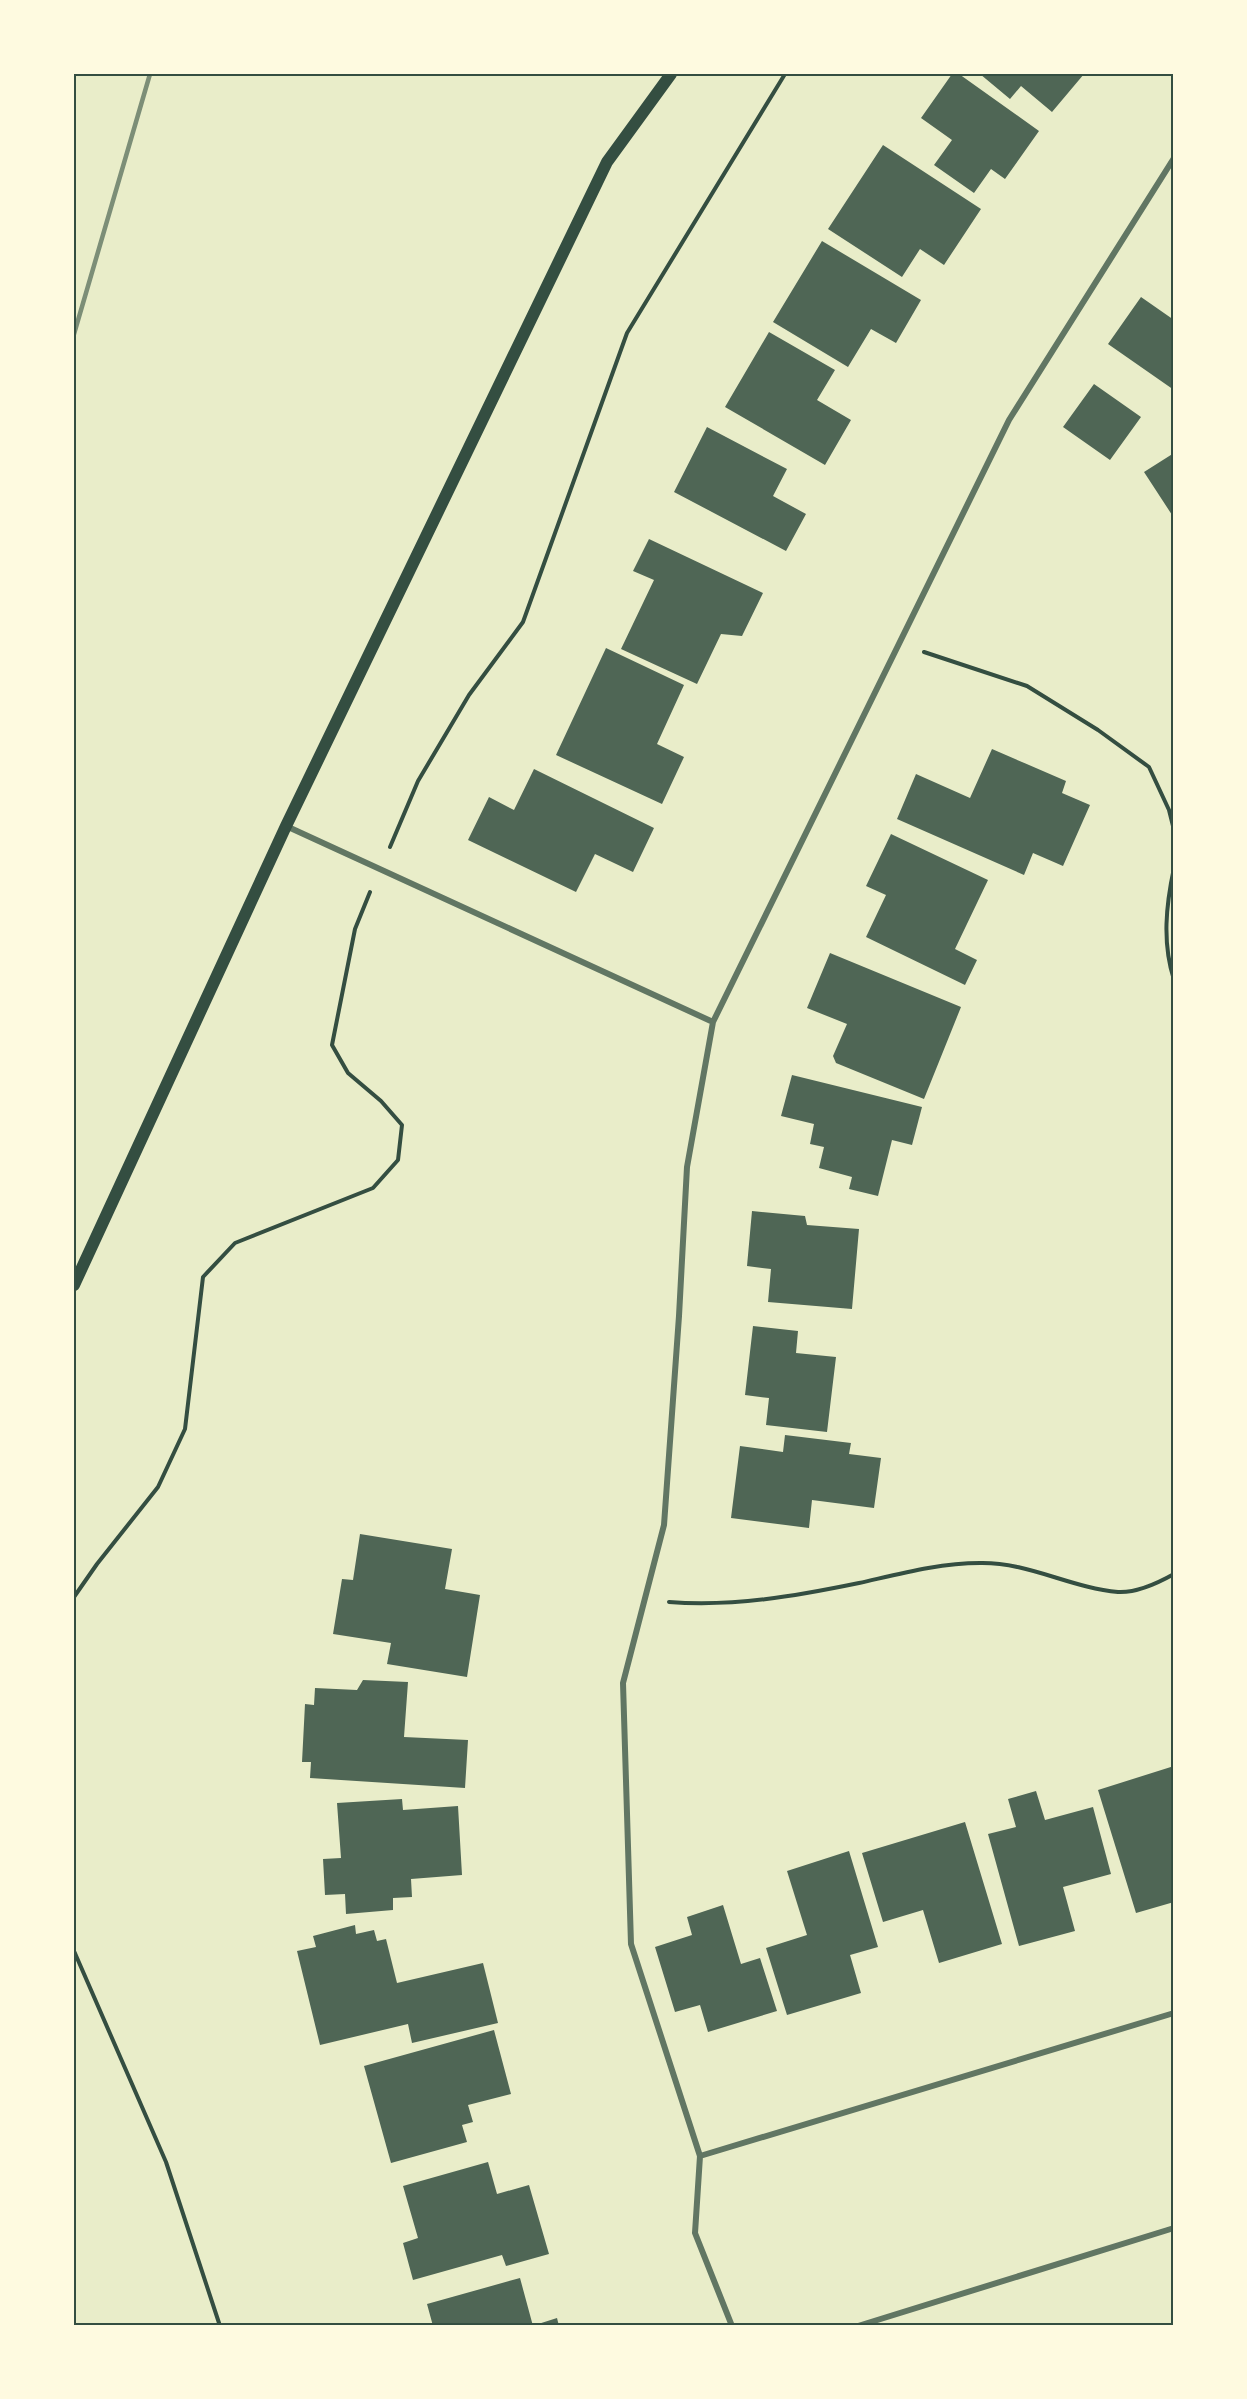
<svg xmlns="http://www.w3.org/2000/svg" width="1247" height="2399" font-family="'Asap Condensed',sans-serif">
<rect width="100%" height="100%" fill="#e9edc9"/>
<path fill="#4f6655" d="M 952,74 L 959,74 L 1039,131 L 1005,179 L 991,169 L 974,193 L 934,165 L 952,140 L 921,118 Z
M 980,74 L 1084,74 L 1052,112 L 1021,86 L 1010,99 Z
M 883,145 L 981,209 L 944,265 L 920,249 L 902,277 L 828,229 Z
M 822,241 L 921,300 L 896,343 L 871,329 L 848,367 L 773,322 Z
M 1141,297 L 1174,320 L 1174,390 L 1108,344 Z
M 769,332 L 835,370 L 817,400 L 851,420 L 825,465 L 725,407 Z
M 1094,384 L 1141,417 L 1110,460 L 1063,427 Z
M 707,427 L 787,469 L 773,496 L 806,514 L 786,551 L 674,492 Z
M 1174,453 L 1174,518 L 1144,472 Z
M 649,539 L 763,593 L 742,636 L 721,634 L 697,684 L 621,649 L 654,580 L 633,571 Z
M 606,648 L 684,685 L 657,744 L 684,757 L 662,804 L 556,755 Z
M 992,749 L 1066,781 L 1062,793 L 1090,805 L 1063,866 L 1033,853 L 1024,875 L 897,819 L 916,774 L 970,798 Z
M 534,769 L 654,828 L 633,872 L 595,854 L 576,892 L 468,840 L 489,797 L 514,810 Z
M 891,834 L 988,880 L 955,949 L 977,960 L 965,985 L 866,937 L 886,895 L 866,886 Z
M 830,953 L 961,1007 L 924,1099 L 836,1063 L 833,1056 L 847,1024 L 807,1008 Z
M 792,1075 L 922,1107 L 912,1145 L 892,1140 L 878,1196 L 849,1189 L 852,1177 L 819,1168 L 824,1147 L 810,1144 L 814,1124 L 781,1116 Z
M 752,1211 L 805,1216 L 807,1225 L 859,1229 L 852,1309 L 768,1302 L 771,1269 L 747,1266 Z
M 753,1326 L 798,1331 L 796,1353 L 836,1357 L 827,1432 L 766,1425 L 769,1398 L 745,1395 Z
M 785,1435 L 851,1443 L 849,1454 L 881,1458 L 874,1508 L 812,1500 L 809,1528 L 731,1518 L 740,1446 L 783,1452 Z
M 360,1534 L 452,1549 L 445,1589 L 480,1595 L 467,1677 L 387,1664 L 391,1643 L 333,1634 L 342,1579 L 353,1580 Z
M 363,1680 L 408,1682 L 404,1737 L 468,1740 L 465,1788 L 310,1778 L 311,1762 L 302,1762 L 305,1704 L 314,1705 L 315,1688 L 357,1690 Z
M 1174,1766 L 1174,1902 L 1136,1913 L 1098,1790 Z
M 1036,1791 L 1045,1820 L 1093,1807 L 1111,1874 L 1063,1887 L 1075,1931 L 1019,1946 L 988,1834 L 1016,1827 L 1008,1799 Z
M 402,1799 L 403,1810 L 458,1806 L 462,1875 L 411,1879 L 412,1897 L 393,1898 L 393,1910 L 346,1914 L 345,1894 L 325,1895 L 323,1859 L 341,1858 L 337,1803 Z
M 965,1822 L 1002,1944 L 939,1963 L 923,1910 L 883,1922 L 862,1853 Z
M 849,1851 L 878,1947 L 850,1955 L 861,1993 L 787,2015 L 766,1948 L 807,1935 L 787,1871 Z
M 723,1905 L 741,1964 L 760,1958 L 777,2011 L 708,2032 L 700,2005 L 675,2012 L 655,1947 L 692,1935 L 687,1917 Z
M 355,1925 L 356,1934 L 374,1930 L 377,1941 L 386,1939 L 397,1983 L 483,1963 L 498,2023 L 412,2043 L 408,2024 L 320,2045 L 297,1951 L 316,1947 L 313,1936 Z
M 494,2030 L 511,2094 L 468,2105 L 473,2122 L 462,2125 L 467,2142 L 391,2163 L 364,2066 Z
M 488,2162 L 497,2194 L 529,2185 L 549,2254 L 506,2266 L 502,2255 L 413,2280 L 403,2243 L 418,2238 L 403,2186 Z
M 520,2278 L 533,2326 L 433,2326 L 427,2304 Z
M 557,2318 L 559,2326 L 535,2326 L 535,2325 Z"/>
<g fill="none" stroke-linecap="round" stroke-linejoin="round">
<path stroke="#344e41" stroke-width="4" d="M 924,652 L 1027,686 L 1098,730 L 1149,767 L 1169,810 L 1174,830
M 390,847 L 418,781 L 469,695 L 523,622 L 627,333 L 785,74
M 1174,868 C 1166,905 1162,943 1174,980
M 74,1597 L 97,1564 L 158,1487 L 185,1429 L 203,1277 L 235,1243 L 373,1188 L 398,1160 L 402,1125 L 381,1101 L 348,1073 L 332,1045 L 355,929 L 370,892
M 669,1602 C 734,1607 796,1596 859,1583 C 899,1574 939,1563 980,1563 C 1028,1562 1071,1588 1118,1592 C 1136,1593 1158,1583 1174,1574
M 74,1951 L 166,2162 L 220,2326"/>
<path stroke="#617663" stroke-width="6" d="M 1174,158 L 1009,420 L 713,1022 L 687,1167 L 679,1316 L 664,1525 L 623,1683 L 631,1944 L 700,2156 L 1174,2013
M 286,826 L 713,1022
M 700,2156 L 695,2233 L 732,2326
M 858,2326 L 1174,2228"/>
<path stroke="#344e41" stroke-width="12" d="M 74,1285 L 286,826 L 607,162 L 671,74"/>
<path stroke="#7c8e77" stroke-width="4.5" d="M 74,334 L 150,74"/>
</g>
<rect width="1247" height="2399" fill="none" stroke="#fefae0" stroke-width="150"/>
<rect x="75" y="75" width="1097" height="2249" fill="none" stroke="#344e41" stroke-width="2"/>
</svg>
